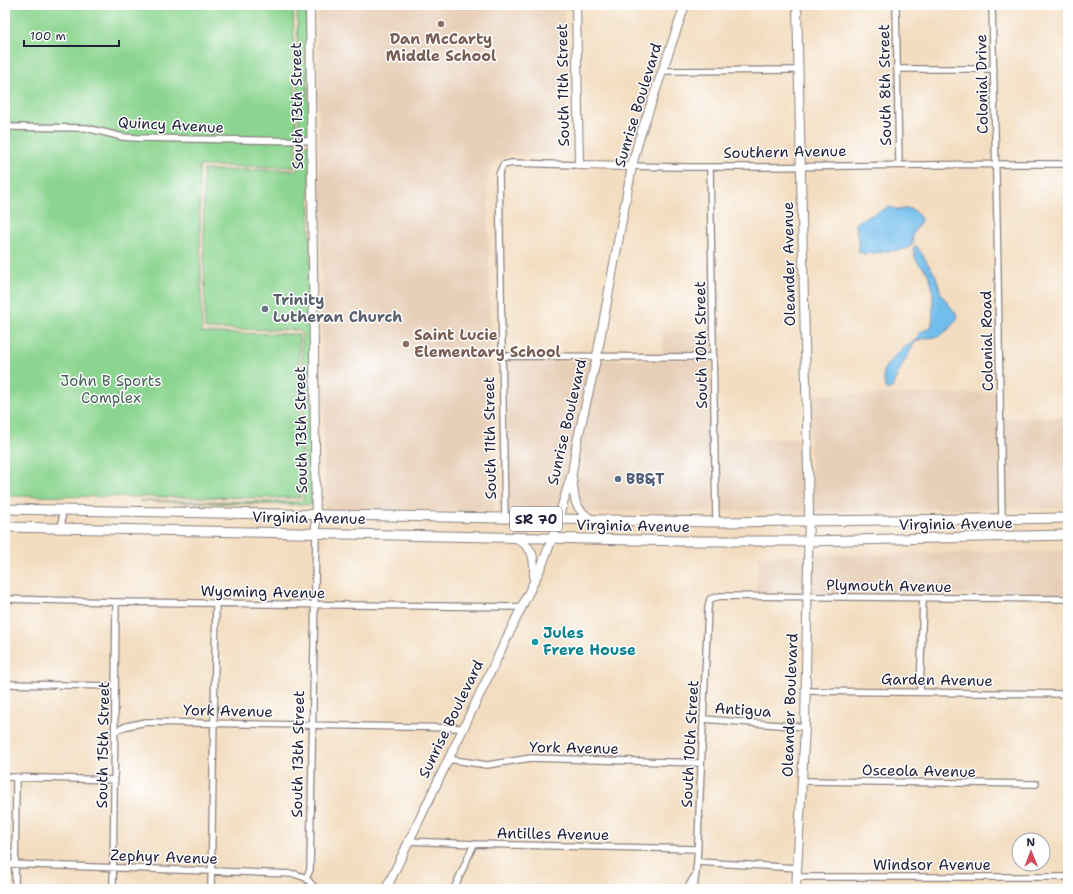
<svg xmlns="http://www.w3.org/2000/svg" width="1073" height="894" font-family="'Shantell Sans',sans-serif">
<rect width="100%" height="100%" fill="#fff"/>
<filter id="ink" filterUnits="userSpaceOnUse"><feTurbulence type="fractalNoise" baseFrequency=".025" numOctaves="2"/><feDisplacementMap in="SourceGraphic" scale="8" xChannelSelector="R" yChannelSelector="G"/><feConvolveMatrix kernelMatrix="1 2 1 2 8 2 1 2 1" color-interpolation-filters="sRGB"/></filter>
<filter id="wash" filterUnits="userSpaceOnUse"><feTurbulence type="fractalNoise" baseFrequency=".012" numOctaves="4" result="noise"/><feDisplacementMap in="SourceGraphic" scale="16" xChannelSelector="R" yChannelSelector="G"/><feGaussianBlur stdDeviation="0.9" result="paint"/><feColorMatrix in="noise" values="0 0 0 0 0 0 0 0 0 0 0 0 0 0 0 0 0 1.4 0 .05"/><feComposite in="paint" operator="in"/></filter>
<g filter="url(#wash)">
<rect width="100%" height="100%" fill="#f3ddc0"/>
<path fill="#e7cfb7" d="M 317,5 L 564,5 L 567,154 L 510,154 L 498,160 L 490,169 L 488,180 L 493,511 L 325,508 Z
M 710,331 L 710,353 L 662,353 L 662,333 Z
M 506,360 L 592,360 L 569,473 L 556,511 L 509,509 Z
M 599,360 L 710,360 L 712,511 L 596,512 L 587,512 L 583,509 L 578,498 L 576,473 L 580,443 Z
M 997,393 L 999,508 L 812,511 L 809,395 Z
M 1068,416 L 1068,508 L 1005,508 L 1004,418 Z
M 804,438 L 805,511 L 719,511 L 718,440 Z
M 1068,551 L 1068,595 L 811,593 L 812,555 Z
M 805,555 L 804,593 L 757,593 L 758,556 Z"/>
<path fill="#8cd590" stroke="#577c66" d="M 5,5 L 293,5 L 297,167 L 199,166 L 202,333 L 299,334 L 300,498 L 5,496 Z
M 297,5 L 306,5 L 309,138 L 299,137 Z
M 299,145 L 309,145 L 313,505 L 139,501 L 300,502 L 303,499 L 302,333 L 299,330 L 205,329 L 203,170 L 297,170 L 300,166 Z"/>
<path fill="#71bdeb" stroke="#4a7093" d="M 889,207 L 900,210 L 907,208 L 915,211 L 921,219 L 920,223 L 912,235 L 913,244 L 906,249 L 865,254 L 859,252 L 856,224 L 859,221 Z
M 916,245 L 936,276 L 941,294 L 957,315 L 957,319 L 949,329 L 938,337 L 926,338 L 915,342 L 898,373 L 893,387 L 889,390 L 885,388 L 883,371 C 891,359 904,345 917,340 L 919,333 L 927,329 L 932,325 C 933,311 935,287 928,274 C 922,263 915,266 914,250 L 912,249 Z"/>
</g>
<g filter="url(#ink)">
<g fill="none" stroke-linecap="round" stroke-linejoin="round">
<g stroke="#8a807e" stroke-width="8">
<path id="street" d="M 896,5 L 899,164
M 992,5 L 997,220 L 1002,519
M 897,69 L 994,69
M 662,71 L 798,70
M 5,127 L 86,128 L 123,137 L 137,138 L 312,141
M 632,166 C 777,170 923,163 1068,164
M 710,167 L 716,522
M 502,356 L 714,357
M 505,519 L 499,174 L 503,165 L 512,163 L 579,165
M 62,528 L 62,511
M 5,599 L 116,602 L 521,607
M 5,684 L 115,686
M 805,691 L 1068,694
M 920,692 L 923,598
M 703,719 L 805,727
M 115,731 L 127,726 L 146,722 L 462,728
M 448,759 L 487,765 L 531,758 L 701,763
M 5,777 L 115,780
M 802,781 L 1036,784
M 408,841 L 474,844 L 697,849
M 697,862 L 797,868
M 5,864 L 295,874 L 306,878 L 316,889
M 796,877 L 1068,877
M 306,878 L 310,870 L 316,532
M 15,889 L 16,777
M 113,889 L 116,602
M 211,889 L 216,603
M 454,889 L 474,844
M 687,889 L 694,877
M 694,889 L 697,862 L 708,608 L 710,599 L 720,596 L 1068,599"/>
</g>
<g stroke="#8a807e" stroke-width="10">
<path id="secondary" d="M 310,5 L 316,532
M 576,5 L 579,165 L 632,166
M 572,477 C 575,500 572,506 592,520
M 516,538 C 536,550 534,558 534,580
M 386,889 L 542,565 L 552,539 L 572,473 L 577,442 L 597,356 L 632,166 L 639,139 L 685,5
M 796,889 L 805,727 L 809,510 L 797,5"/>
</g>
<g stroke="#8a807e" stroke-width="11">
<path id="primary" d="M 5,509 L 716,522 L 1068,518
M 5,527 L 684,541 L 809,541 L 1068,535"/>
</g>
<use href="#street" stroke="#fff" stroke-width="5.5"/>
<use href="#secondary" stroke="#fff" stroke-width="8"/>
<use href="#primary" stroke="#fff" stroke-width="9"/>
</g>
</g>
<g fill="#8d6e63" stroke="#fff" stroke-width="1.5">
<circle cx="441" cy="24" r="4"/>
<circle cx="406" cy="344" r="4"/>
</g>
<circle fill="#6b7280" stroke="#fff" stroke-width="1.5" cx="265" cy="309" r="4"/>
<circle fill="#5c6f8a" stroke="#fff" stroke-width="1.5" cx="618" cy="479" r="4"/>
<circle fill="#0f9aa8" stroke="#fff" stroke-width="1.5" cx="535" cy="642" r="4"/>
<g text-anchor="middle" stroke-width="3" stroke-linejoin="round" paint-order="stroke">
<rect fill="#fff" stroke="#646476" stroke-width="1" x="510" y="507" width="52" height="24" rx="3"/>
<g font-size="14" font-weight="bold" fill="#22223b">
<text x="536" y="524">SR 70</text>
</g>
<g font-size="15" font-weight="bold" fill="#785e54" stroke="#fff">
<text x="441" y="44">Dan McCarty<tspan x="441" dy="17">Middle School</tspan></text>
<text x="414" y="340" text-anchor="start">Saint Lucie<tspan x="414" dy="17">Elementary School</tspan></text>
</g>
<g font-size="15" fill="#22223b" stroke="#fff">
<text transform="translate(982 84) rotate(-91)" y="5">Colonial Drive</text>
<text transform="translate(563 85) rotate(-91)" y="5">South 11th Street</text>
<text transform="translate(885 85) rotate(-91)" y="5">South 8th Street</text>
<text transform="translate(638 105) rotate(-73)" y="5">Sunrise Boulevard</text>
<text transform="translate(297 106) rotate(-91)" y="5">South 13th Street</text>
<text transform="translate(171 125) rotate(3)" y="5">Quincy Avenue</text>
<text transform="translate(785 152) rotate(-1)" y="5">Southern Avenue</text>
<text transform="translate(789 264) rotate(-91)" y="5">Oleander Avenue</text>
<text transform="translate(987 341) rotate(-91)" y="5">Colonial Road</text>
<text transform="translate(701 345) rotate(-91)" y="5">South 10th Street</text>
<text transform="translate(567 422) rotate(-77)" y="5">Sunrise Boulevard</text>
<text transform="translate(301 430) rotate(-91)" y="5">South 13th Street</text>
<text transform="translate(490 438) rotate(-91)" y="5">South 11th Street</text>
<text transform="translate(309 518) rotate(1)" y="5">Virginia Avenue</text>
<text transform="translate(956 524) rotate(-1)" y="5">Virginia Avenue</text>
<text transform="translate(633 526) rotate(1)" y="5">Virginia Avenue</text>
<text transform="translate(889 586) rotate(1)" y="5">Plymouth Avenue</text>
<text transform="translate(263 592) rotate(1)" y="5">Wyoming Avenue</text>
<text transform="translate(937 680) rotate(1)" y="5">Garden Avenue</text>
<text transform="translate(790 705) rotate(-88)" y="5">Oleander Boulevard</text>
<text transform="translate(743 710) rotate(4)" y="5">Antigua</text>
<text transform="translate(228 711) rotate(1)" y="5">York Avenue</text>
<text transform="translate(451 719) rotate(-64)" y="5">Sunrise Boulevard</text>
<text transform="translate(690 744) rotate(-87)" y="5">South 10th Street</text>
<text transform="translate(103 745) rotate(-89)" y="5">South 15th Street</text>
<text transform="translate(574 748) rotate(1)" y="5">York Avenue</text>
<text transform="translate(298 754) rotate(-89)" y="5">South 13th Street</text>
<text transform="translate(919 771) rotate(1)" y="5">Osceola Avenue</text>
<text transform="translate(553 834) rotate(1)" y="5">Antilles Avenue</text>
<text transform="translate(164 857) rotate(2)" y="5">Zephyr Avenue</text>
<text x="932" y="870">Windsor Avenue</text>
</g>
<g font-size="15" font-weight="bold" fill="#5b616d" stroke="#fff" text-anchor="start">
<text x="273" y="305">Trinity<tspan x="273" dy="17">Lutheran Church</tspan></text>
</g>
<g font-size="15" fill="#476159" stroke="#fff">
<text x="111" y="386">John B Sports<tspan x="111" dy="17">Complex</tspan></text>
</g>
<g font-size="15" font-weight="bold" fill="#4e5e75" stroke="#fff" text-anchor="start">
<text x="626" y="484">BB&amp;T</text>
</g>
<g font-size="15" font-weight="bold" fill="#0d838f" stroke="#fff" text-anchor="start">
<text x="543" y="638">Jules<tspan x="543" dy="17">Frere House</tspan></text>
</g>
</g>
<rect width="1073" height="894" fill="none" stroke="#fff" stroke-width="20"/>
<g transform="translate(1031 852) rotate(359)"><circle r="19" fill="#ffffff" stroke="#a7a7b1"/>
<path d="M0-3L7 15L0 10L-7 15Z" fill="#d1495b"/>
<text y="-6" font-size="11" font-weight="bold" text-anchor="middle" fill="#22223b">N</text>
</g>
<path d="M24 40v6h95v-6" fill="none" stroke="#22223b" stroke-width="2"/>
<text x="30" y="40" font-size="12" fill="#22223b" stroke="#ffffff" stroke-width="3" paint-order="stroke">100 m</text>
</svg>
